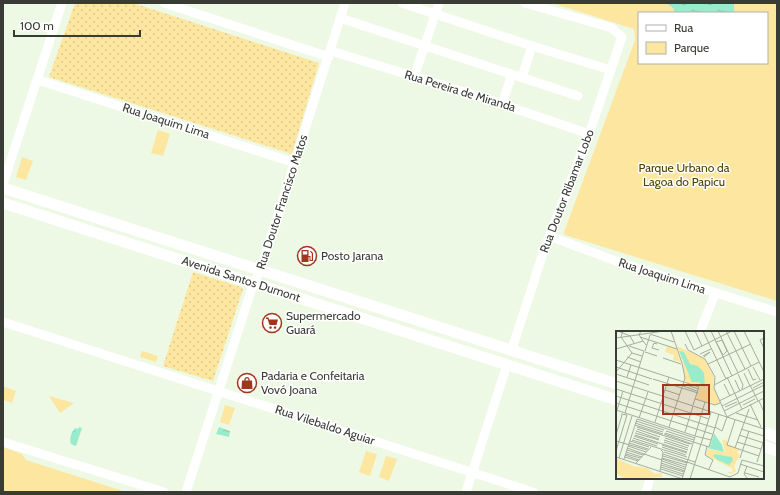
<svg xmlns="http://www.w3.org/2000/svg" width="780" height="495" font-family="Cabin,sans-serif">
<defs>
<pattern id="grass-dots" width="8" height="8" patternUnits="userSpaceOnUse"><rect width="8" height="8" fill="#fde69f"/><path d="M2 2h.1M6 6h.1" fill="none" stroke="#dac68a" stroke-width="1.8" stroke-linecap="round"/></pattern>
<pattern id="water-ripples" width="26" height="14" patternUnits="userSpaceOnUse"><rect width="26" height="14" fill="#98eccb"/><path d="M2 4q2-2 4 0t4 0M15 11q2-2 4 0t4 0" fill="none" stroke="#84cbaf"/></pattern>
</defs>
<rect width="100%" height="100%" fill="#eef9e5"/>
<path fill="url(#grass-dots)" d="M 75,3 L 133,3 L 319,63 L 292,154 L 49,77 Z
M 193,272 L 241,287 L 243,289 L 213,381 L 163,366 Z"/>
<path fill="#fde69f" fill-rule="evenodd" d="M 552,3 L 777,3 L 777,301 L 565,235 L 564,232 L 635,40 L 634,29 ZM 639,13 L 767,13 L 767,63 L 639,63 Z
M 158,130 L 170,134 L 163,156 L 151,153 Z
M 22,157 L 33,161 L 26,180 L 16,177 Z
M 142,351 L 158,356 L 156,362 L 140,357 Z
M 3,386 L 16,391 L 12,403 L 3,400 Z
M 49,396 L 74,403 L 60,413 Z
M 225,405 L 235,408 L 229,425 L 220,422 Z
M 3,447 L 22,454 L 26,460 L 126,492 L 3,492 Z
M 366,451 L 377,454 L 370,476 L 359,472 Z
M 386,456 L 397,459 L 389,481 L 379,477 Z"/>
<path fill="url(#water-ripples)" d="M 666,3 L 734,3 L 734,13 L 675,13 L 673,8 Z
M 79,427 L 82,428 L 76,446 L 71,444 C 69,438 71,433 75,428 L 78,429 Z
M 219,427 L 230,431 L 229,437 L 216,434 Z"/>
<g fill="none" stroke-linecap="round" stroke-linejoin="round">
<path stroke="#fff" stroke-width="9" d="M 164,3 L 329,57
M 402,3 L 532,46 L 611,70
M 340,18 L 578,96
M 331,51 L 478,96 L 589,134
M 414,77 L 439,3
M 522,77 L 532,46
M 38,80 L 295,163
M 502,104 L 512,74
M 3,184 L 62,3
M 549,236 L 624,264 L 777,312
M 3,322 L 533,492
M 700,332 L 715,294
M 512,349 L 544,250 L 589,134 L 622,37 L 612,28 L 525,3
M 3,442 L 164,492
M 186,492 L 251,291 L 263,262 L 345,3
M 466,492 L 507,365
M 646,492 L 650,478"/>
<path stroke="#fff" stroke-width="11" d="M 3,188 L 617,384
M 3,203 L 617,400
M 763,432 L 777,437
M 763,446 L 777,451"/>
</g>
<defs>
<g id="fuel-ring" transform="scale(1)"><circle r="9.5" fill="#fff" stroke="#a0371d" stroke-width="1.5"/><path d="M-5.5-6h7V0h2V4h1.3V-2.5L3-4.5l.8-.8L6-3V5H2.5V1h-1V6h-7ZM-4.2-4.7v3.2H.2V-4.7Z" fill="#a0371d"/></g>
<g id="supermarket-ring" transform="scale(1)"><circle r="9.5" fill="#fff" stroke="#a0371d" stroke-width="1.5"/><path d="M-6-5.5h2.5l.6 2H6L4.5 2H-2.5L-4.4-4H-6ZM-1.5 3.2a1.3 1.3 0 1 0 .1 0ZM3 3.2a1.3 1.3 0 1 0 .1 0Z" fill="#a0371d"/></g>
<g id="shop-ring" transform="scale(1)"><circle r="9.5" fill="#fff" stroke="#a0371d" stroke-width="1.5"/><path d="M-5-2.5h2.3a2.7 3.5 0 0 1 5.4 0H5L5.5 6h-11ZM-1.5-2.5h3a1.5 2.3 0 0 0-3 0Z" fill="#a0371d"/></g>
</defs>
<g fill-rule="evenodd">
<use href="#fuel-ring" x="307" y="256"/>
<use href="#supermarket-ring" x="272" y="323"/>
<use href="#shop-ring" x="247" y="383"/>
</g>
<g text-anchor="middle" stroke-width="3" stroke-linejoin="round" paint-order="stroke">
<g font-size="12" fill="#383c34" stroke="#fff">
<text transform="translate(460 91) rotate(17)" y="4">Rua Pereira de Miranda</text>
<text transform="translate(166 121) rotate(18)" y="4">Rua Joaquim Lima</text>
<text transform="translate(567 191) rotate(-69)" y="4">Rua Doutor Ribamar Lobo</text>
<text transform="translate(282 202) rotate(-72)" y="4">Rua Doutor Francisco Matos</text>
<text transform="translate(662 276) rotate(18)" y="4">Rua Joaquim Lima</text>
<text transform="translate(241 279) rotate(18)" y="4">Avenida Santos Dumont</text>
<text transform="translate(325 425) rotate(18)" y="4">Rua Vilebaldo Aguiar</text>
</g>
<g font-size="12" fill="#4e3e02" stroke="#fff">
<text x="684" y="172">Parque Urbano da<tspan x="684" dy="14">Lagoa do Papicu</tspan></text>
</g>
<g font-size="12" fill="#383c34" stroke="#fff" text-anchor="start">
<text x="321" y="260">Posto Jarana</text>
<text x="286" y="320">Supermercado<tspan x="286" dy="14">Guará</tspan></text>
<text x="261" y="380">Padaria e Confeitaria<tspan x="261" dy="14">Vovó Joana</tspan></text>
</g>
</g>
<g transform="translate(616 331)">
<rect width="148" height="148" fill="#eef9e5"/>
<path d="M 51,15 L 60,18 L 65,31 L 57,29 L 58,24 L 49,21 Z" fill="#fde69f"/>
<path d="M 111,105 L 111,113 L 124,119 L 121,121 L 124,124 L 118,135 L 120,140 L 115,143 L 111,141 L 116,141 L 117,138 L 90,124 L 91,118 L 109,121 L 106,108 L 110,110 ZM 101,123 L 114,126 L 117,129 L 111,133 L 106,131 L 97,125 ZM 0,127 L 17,135 L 31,137 L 39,143 L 46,142 L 46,146 L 9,148 L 0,142 Z" fill="#fde69f" fill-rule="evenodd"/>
<path d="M 61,15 L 88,27 L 98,46 L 97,54 L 104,72 L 100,74 L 80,68 L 84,56 L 69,51 L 67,30 Z" fill="#fde69f"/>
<path d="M 63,20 L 68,21 L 74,33 L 82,35 L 88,42 L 89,57 L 83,51 L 76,51 ZM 98,102 L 106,114 L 108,121 L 91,117 L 94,116 ZM 99,123 L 116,126 L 117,129 L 113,134 L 102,129 L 97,125 Z" fill="#98eccb"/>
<path fill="none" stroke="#a5ad9e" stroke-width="1" d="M 2,0 L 14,5 L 18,12M 7,0 L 5,6 L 16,22 L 26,25M 25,0 L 23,4 L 30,14M 55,0 L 66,32M 69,0 L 78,19M 79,0 L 86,15M 87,0 L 110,48M 95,0 L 116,45M 102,0 L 122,42M 110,0 L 129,38M 118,0 L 135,35M 128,0 L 148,41M 34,3 L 58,11M 24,6 L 61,18M 0,7 L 48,0M 148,7 L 144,9 L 148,17M 106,9 L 111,20 L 107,24 L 100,11 ZM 41,13 L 38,12 L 36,17 L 43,19M 69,13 L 72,19 L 89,28 L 99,46 L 98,57 L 111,86 L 148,67M 13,15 L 28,20M 0,18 L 27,10M 78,19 L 116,0M 29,20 L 34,4M 29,21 L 41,25M 84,23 L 95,18M 87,25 L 94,21 L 88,26M 11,26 L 25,31M 47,27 L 65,33M 0,29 L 83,56 L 77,74M 92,33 L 135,13M 0,36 L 36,48M 137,36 L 144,49M 132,38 L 137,49 L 140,48M 0,41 L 16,22M 128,42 L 134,55M 0,43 L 33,54M 122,43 L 127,54 L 126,58M 11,46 L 15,34M 111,46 L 126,78M 37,48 L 66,57M 119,49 L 124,60M 0,50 L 148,98M 67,53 L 83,58M 108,53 L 114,65M 98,54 L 143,31M 134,54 L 142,70M 67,55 L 81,60M 66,57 L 82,62M 137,57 L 148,51M 0,58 L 93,88M 49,59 L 64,64M 0,65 L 99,97M 47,65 L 53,46M 79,68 L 99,74 L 104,72M 103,70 L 148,48M 143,70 L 148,81M 0,72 L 96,103M 134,73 L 145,96M 127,74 L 139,68M 106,75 L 148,54M 109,76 L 121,71M 0,79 L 79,105 L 89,71M 1,79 L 7,60M 108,80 L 148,60M 9,82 L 28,20M 120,82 L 142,89M 23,87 L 32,61M 21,88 L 79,107M 119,89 L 111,114 L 143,125M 20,90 L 48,99M 39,91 L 47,66M 19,92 L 47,101M 19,94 L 47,103M 21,96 L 74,113M 53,96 L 69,47 L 66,32M 99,96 L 106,100 L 111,86M 21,98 L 44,106M 125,98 L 148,105M 20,100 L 43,108M 50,100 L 78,109M 69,101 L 77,75M 19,102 L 43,109M 49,102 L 93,116 L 103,83M 48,103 L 76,113M 0,104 L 6,84M 19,104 L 71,121M 123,104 L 148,112M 18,105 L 42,113M 79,105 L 95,109M 17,107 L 41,115M 49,107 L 73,115M 16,109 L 71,126M 48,109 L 72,117M 0,110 L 31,119M 14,110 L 33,116M 48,111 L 72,119M 121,111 L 145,118M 13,112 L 32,118M 46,114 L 71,122M 12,115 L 30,121M 91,115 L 89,124 L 97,129 L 93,138M 46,116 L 70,124M 11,117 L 28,123M 119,117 L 133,78M 11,119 L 27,124M 0,120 L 11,84 L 5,83M 10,121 L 26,126M 48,121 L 79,131M 10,123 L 24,127M 28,123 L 46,129M 47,123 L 71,131M 9,124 L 23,129M 47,125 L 71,132M 0,126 L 67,148M 9,126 L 22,130M 3,127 L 16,85M 46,127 L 70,134M 124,127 L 133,100M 8,128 L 21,88M 46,128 L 69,136M 46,130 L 69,138M 71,131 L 114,146 L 122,142 L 126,129 L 148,135M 141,131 L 148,109M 20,132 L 35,116M 45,132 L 69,140M 124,133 L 148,141M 45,134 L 68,141M 131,135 L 128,143 L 132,148M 45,136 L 67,143M 45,138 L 67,145M 44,140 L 47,121 L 45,119M 129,142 L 143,146M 66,148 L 79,106M 74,148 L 95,81"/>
<path fill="#a0371d" fill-opacity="0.15" stroke="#a0371d" stroke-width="2" d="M 47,54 L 93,54 L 93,83 L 47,83 Z"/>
<rect width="148" height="148" fill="none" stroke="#383c34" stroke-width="2"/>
</g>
<rect width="780" height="495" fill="none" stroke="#383c34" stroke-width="8"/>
<rect x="638" y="12" width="130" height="52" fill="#ffffff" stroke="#afb1ae"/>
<rect x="646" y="25" width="20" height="6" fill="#ffffff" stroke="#afb1ae"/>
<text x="674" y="32" font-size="12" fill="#383c34">Rua</text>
<rect x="646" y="42" width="20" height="12" fill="#fde69f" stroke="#afb1ae"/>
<text x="674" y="52" font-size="12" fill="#383c34">Parque</text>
<path d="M14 30v6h126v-6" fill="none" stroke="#383c34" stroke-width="2"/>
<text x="20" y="30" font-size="12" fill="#383c34" stroke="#ffffff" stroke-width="3" paint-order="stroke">100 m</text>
</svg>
